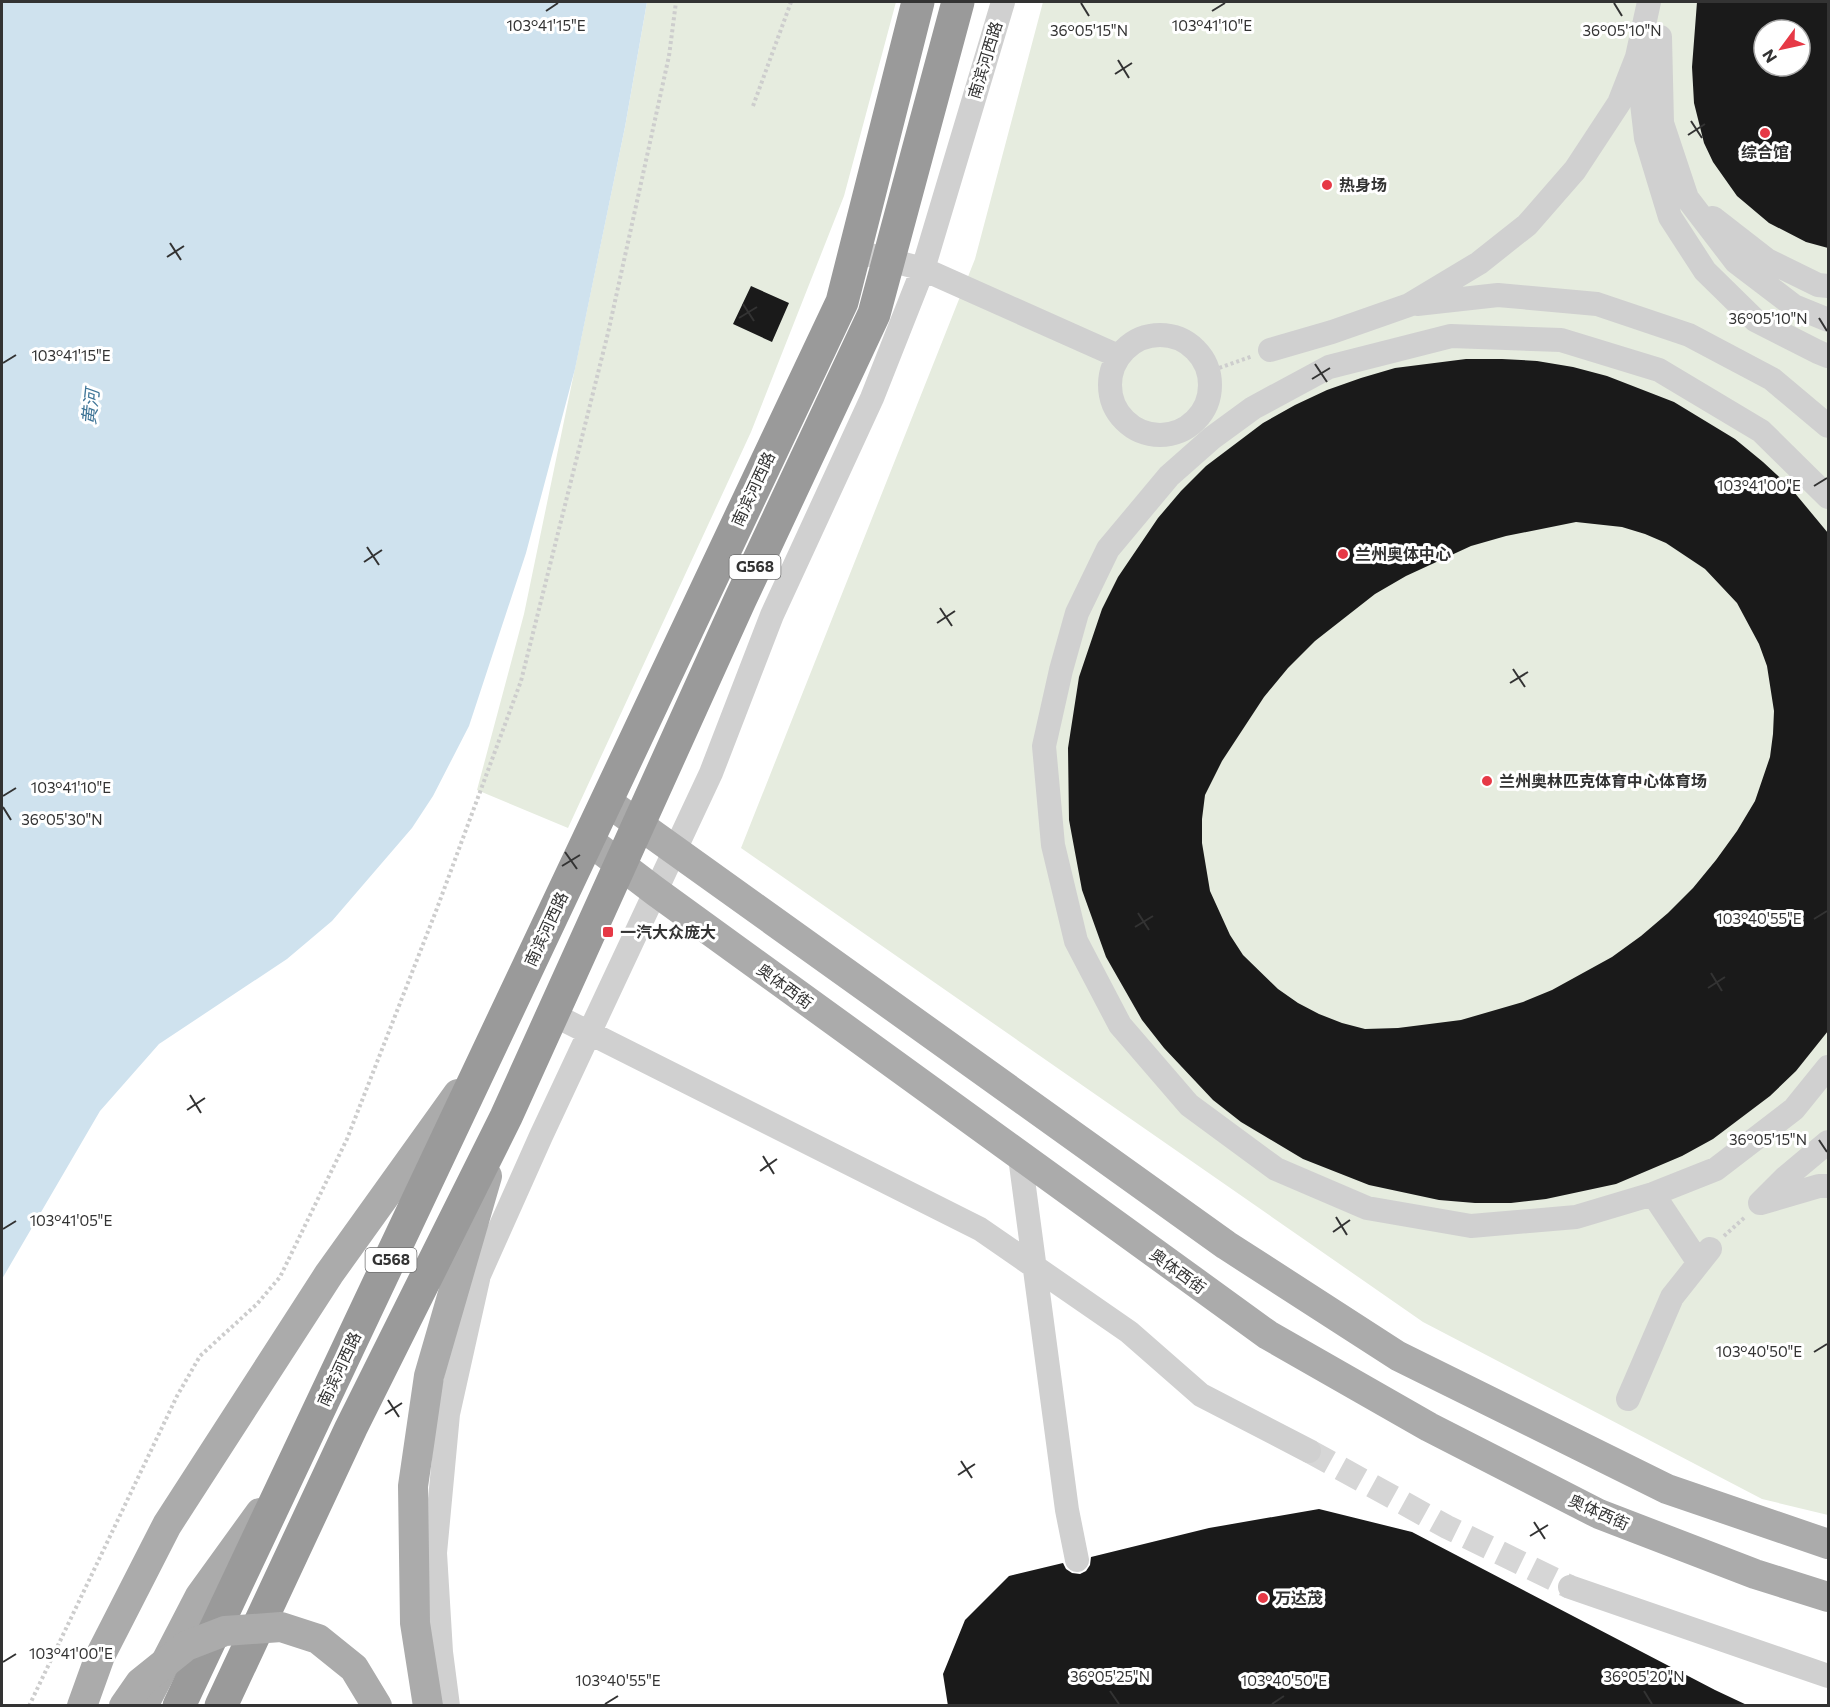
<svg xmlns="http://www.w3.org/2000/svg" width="1830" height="1707" font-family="Commissioner,'Noto Sans SC',sans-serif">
<rect width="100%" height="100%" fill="#fff"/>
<path fill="#e6ecdf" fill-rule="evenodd" d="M 647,2 L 896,2 L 844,196 L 751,432 L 568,828 L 477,790 L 524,614 L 625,127 Z
M 1043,2 L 1828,2 L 1828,1515 L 1762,1499 L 1423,1322 L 741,848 L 975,259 ZM 1764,30 L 1800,30 L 1800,66 L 1764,66 Z"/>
<path fill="#cfe2ee" d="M 2,2 L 647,2 L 625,127 L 575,369 L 526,553 L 469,726 L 433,796 L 412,828 L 332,921 L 287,959 L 159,1044 L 100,1111 L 2,1279 Z"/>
<path fill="#1a1a1a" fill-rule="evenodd" d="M 1697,2 L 1828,2 L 1828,248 L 1806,242 L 1769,223 L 1737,196 L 1713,162 L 1704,143 L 1694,103 L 1692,67 ZM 1764,30 L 1800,30 L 1800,66 L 1764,66 Z
M 751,286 L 789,303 L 772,342 L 733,324 Z
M 1466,359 L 1502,359 L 1537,361 L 1573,367 L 1607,376 L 1674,402 L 1735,439 L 1763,462 L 1789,486 L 1828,533 L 1828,1031 L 1796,1071 L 1770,1096 L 1713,1139 L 1682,1156 L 1616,1184 L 1546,1199 L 1511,1203 L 1475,1203 L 1439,1200 L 1369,1185 L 1303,1159 L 1241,1122 L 1213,1100 L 1164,1048 L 1142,1020 L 1106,957 L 1082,890 L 1069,820 L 1068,748 L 1079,677 L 1102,609 L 1118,577 L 1158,518 L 1181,491 L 1206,466 L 1263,423 L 1295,405 L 1327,390 L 1361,378 L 1395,368 ZM 1576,522 L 1622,527 L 1645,534 L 1666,543 L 1705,569 L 1737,603 L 1759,644 L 1767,666 L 1774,711 L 1773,734 L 1770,757 L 1755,801 L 1737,831 L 1716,860 L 1693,888 L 1668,913 L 1641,936 L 1612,957 L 1552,990 L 1523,1002 L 1461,1020 L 1398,1028 L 1365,1029 L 1342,1023 L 1319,1014 L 1298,1003 L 1278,989 L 1243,955 L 1230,935 L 1210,891 L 1202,843 L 1202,819 L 1205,795 L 1222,761 L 1264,697 L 1288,668 L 1315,641 L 1375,594 L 1406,576 L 1471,546 L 1506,536 Z
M 1319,1509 L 1412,1532 L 1715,1690 L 1749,1706 L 948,1706 L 943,1674 L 965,1620 L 1009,1576 L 1063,1563 L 1066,1569 L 1072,1573 L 1080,1574 L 1086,1571 L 1090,1565 L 1091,1557 L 1209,1528 Z"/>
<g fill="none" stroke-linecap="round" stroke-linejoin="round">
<path stroke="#d6d6d6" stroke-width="24" stroke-dasharray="24 12" stroke-linecap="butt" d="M 1309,1451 L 1447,1527 L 1570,1587"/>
<path stroke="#cdcdcd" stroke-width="4" stroke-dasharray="3 3" stroke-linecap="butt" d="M 753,106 L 791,2
M 1208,372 L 1253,356
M 1724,1236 L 1745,1217
M 29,1706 L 177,1396 L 200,1356 L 257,1304 L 280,1277 L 347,1139 L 436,911 L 521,681 L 608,333 L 669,56 L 676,2"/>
<path stroke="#d0d0d0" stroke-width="24" d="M 1660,37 L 1662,123 L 1687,198 L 1736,262 L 1794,306 L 1828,320
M 1637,60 L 1646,138 L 1670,217 L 1705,271 L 1755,320 L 1818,352 L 1828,356
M 1713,218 L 1767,260 L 1818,285 L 1828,286
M 855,251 L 923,269 L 1118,356
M 1417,304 L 1498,295 L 1597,304 L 1689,335 L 1772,379 L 1828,426
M1110 385a50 50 0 1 1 100 0a50 50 0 1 1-100 0Z
M 1270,350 L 1332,332 L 1409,305 L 1479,263 L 1527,225 L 1575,170 L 1619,103 L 1637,57 L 1649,2
M 1828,497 L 1761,431 L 1659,370 L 1561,340 L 1451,336 L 1329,367 L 1253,408 L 1212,438 L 1169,476 L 1108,549 L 1077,613 L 1061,670 L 1044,746 L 1053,845 L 1076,941 L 1120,1025 L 1189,1105 L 1276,1169 L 1367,1208 L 1471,1226 L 1576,1217 L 1653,1194 L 1716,1169 L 1794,1109 L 1828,1067
M 552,1014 L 980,1229 L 1129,1332 L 1201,1395 L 1309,1451
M 1020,1157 L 1067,1510 L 1077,1560
M 1653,1194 L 1699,1263
M 1760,1203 L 1785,1178 L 1828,1142
M 1761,1203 L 1819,1186 L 1828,1186
M 1628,1399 L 1672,1297 L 1710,1249
M 1570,1587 L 1828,1676
M 448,1706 L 441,1652 L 435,1553 L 448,1414 L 479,1275 L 541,1136 L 711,773 L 772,615 L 872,398 L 923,269 L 1003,2"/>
<path stroke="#ababab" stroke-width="30" d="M 606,801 L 1226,1245 L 1398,1356 L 1667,1489 L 1828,1544
M 588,840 L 655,891 L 1268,1335 L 1429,1427 L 1599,1514 L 1755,1574 L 1828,1597
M 82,1706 L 100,1656 L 167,1525 L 329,1274 L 458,1094
M 143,1706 L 200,1596 L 260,1513
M 428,1706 L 415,1623 L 413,1486 L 429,1376 L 487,1176"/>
<path stroke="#9a9a9a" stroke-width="33" d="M 179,1706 L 842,302 L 918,2
M 221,1706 L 351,1428 L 506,1117 L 740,600 L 874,314 L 958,2"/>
<path stroke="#ababab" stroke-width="30" d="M 124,1706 L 140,1683 L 186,1646 L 225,1631 L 281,1627 L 318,1639 L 354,1668 L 377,1706"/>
</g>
<path fill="none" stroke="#333" stroke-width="2" d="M 1081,3 L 1089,16M 1614,3 L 1622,16M 546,11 L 558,3M 1212,11 L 1225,3M 1118,60 L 1129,78M 1115,74 L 1132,63M 1691,121 L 1702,138M 1688,135 L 1705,124M 170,243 L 181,260M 167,257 L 184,246M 743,304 L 754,321M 739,318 L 757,307M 1819,318 L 1827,331M 3,363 L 16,355M 1315,364 L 1327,382M 1312,379 L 1330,368M 1814,486 L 1827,478M 367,547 L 379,565M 364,562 L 382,550M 940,608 L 952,626M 937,623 L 955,611M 1513,669 L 1525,687M 1510,683 L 1528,672M 3,796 L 16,788M 3,807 L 11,820M 565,852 L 577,869M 562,866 L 580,855M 1138,913 L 1149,930M 1814,919 L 1827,911M 1135,927 L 1153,916M 1711,973 L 1722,991M 1708,988 L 1725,977M 190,1095 L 201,1113M 187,1110 L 205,1098M 1819,1140 L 1827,1152M 763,1156 L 774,1174M 760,1171 L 777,1159M 1336,1217 L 1347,1235M 3,1229 L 16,1221M 1333,1232 L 1350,1220M 1814,1352 L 1827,1344M 388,1400 L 399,1417M 385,1414 L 402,1403M 961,1461 L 972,1478M 958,1475 L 975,1464M 1534,1522 L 1545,1539M 1530,1536 L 1548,1525M 3,1662 L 16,1654M 1110,1691 L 1119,1704M 1644,1691 L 1652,1704M 605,1704 L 618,1696M 1272,1704 L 1284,1696"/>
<g fill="#e63946" stroke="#fff" stroke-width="2">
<circle cx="1765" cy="133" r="6"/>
<circle cx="1327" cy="185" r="6"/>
<circle cx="1343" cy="554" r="6"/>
<circle cx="1487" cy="781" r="6"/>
<rect x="602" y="926" width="12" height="12" rx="3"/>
<circle cx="1263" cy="1598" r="6"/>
</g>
<g text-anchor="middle" stroke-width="6" stroke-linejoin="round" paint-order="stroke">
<g fill="#fff" stroke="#707070" stroke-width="1.5">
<rect x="729.5" y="555" width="51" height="24" rx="4.5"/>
<rect x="365.5" y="1248" width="51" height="24" rx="4.5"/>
</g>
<g font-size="15" font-weight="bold" fill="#333">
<text x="755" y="572">G568</text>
<text x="391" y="1265">G568</text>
</g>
<g font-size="16" fill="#333" stroke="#fff">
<text transform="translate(985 60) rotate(-73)" y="6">南滨河西路</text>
<text transform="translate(753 489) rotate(-65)" y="6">南滨河西路</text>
<text transform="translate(546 929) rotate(-65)" y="6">南滨河西路</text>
<text transform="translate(785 986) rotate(36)" y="6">奥体西街</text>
<text transform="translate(1178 1271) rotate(36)" y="6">奥体西街</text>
<text transform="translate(339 1369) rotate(-65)" y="6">南滨河西路</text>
<text transform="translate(1599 1512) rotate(24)" y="6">奥体西街</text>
</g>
<g font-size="16" font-weight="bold" fill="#333" stroke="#fff" text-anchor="start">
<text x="1765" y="158" text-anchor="middle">综合馆</text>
<text x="1339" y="191">热身场</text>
<text x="1355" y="560">兰州奥体中心</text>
<text x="1499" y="787">兰州奥林匹克体育中心体育场</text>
<text x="620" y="938">一汽大众庞大</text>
<text x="1275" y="1604">万达茂</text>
</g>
<g font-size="18" font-style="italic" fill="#3f7597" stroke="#fff">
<text transform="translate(91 407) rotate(-84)" y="6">黄河</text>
</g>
</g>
<g font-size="15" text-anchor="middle" fill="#333" stroke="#fff" stroke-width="6" stroke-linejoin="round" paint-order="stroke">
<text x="546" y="31">103°41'15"E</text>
<text x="1212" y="31">103°41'10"E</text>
<text x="1089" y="36">36°05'15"N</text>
<text x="1622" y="36">36°05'10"N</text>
<text x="1768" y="324">36°05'10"N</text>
<text x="71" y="361">103°41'15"E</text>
<text x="1759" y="491">103°41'00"E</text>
<text x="71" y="793">103°41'10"E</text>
<text x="62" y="825">36°05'30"N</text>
<text x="1759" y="924">103°40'55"E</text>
<text x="1768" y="1145">36°05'15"N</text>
<text x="71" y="1226">103°41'05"E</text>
<text x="1759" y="1357">103°40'50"E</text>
<text x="71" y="1659">103°41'00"E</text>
<text x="1110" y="1682">36°05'25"N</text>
<text x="1644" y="1682">36°05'20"N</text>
<text x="618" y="1686">103°40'55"E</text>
<text x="1284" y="1686">103°40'50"E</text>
</g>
<rect width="1830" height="1707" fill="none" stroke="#333333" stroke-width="6"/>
<g transform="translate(1782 48) rotate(237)"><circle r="28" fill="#ffffff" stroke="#adadad" stroke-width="1.5"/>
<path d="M0-4.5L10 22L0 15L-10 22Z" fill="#e63946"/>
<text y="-9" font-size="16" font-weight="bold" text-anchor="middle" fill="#333333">N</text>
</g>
</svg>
